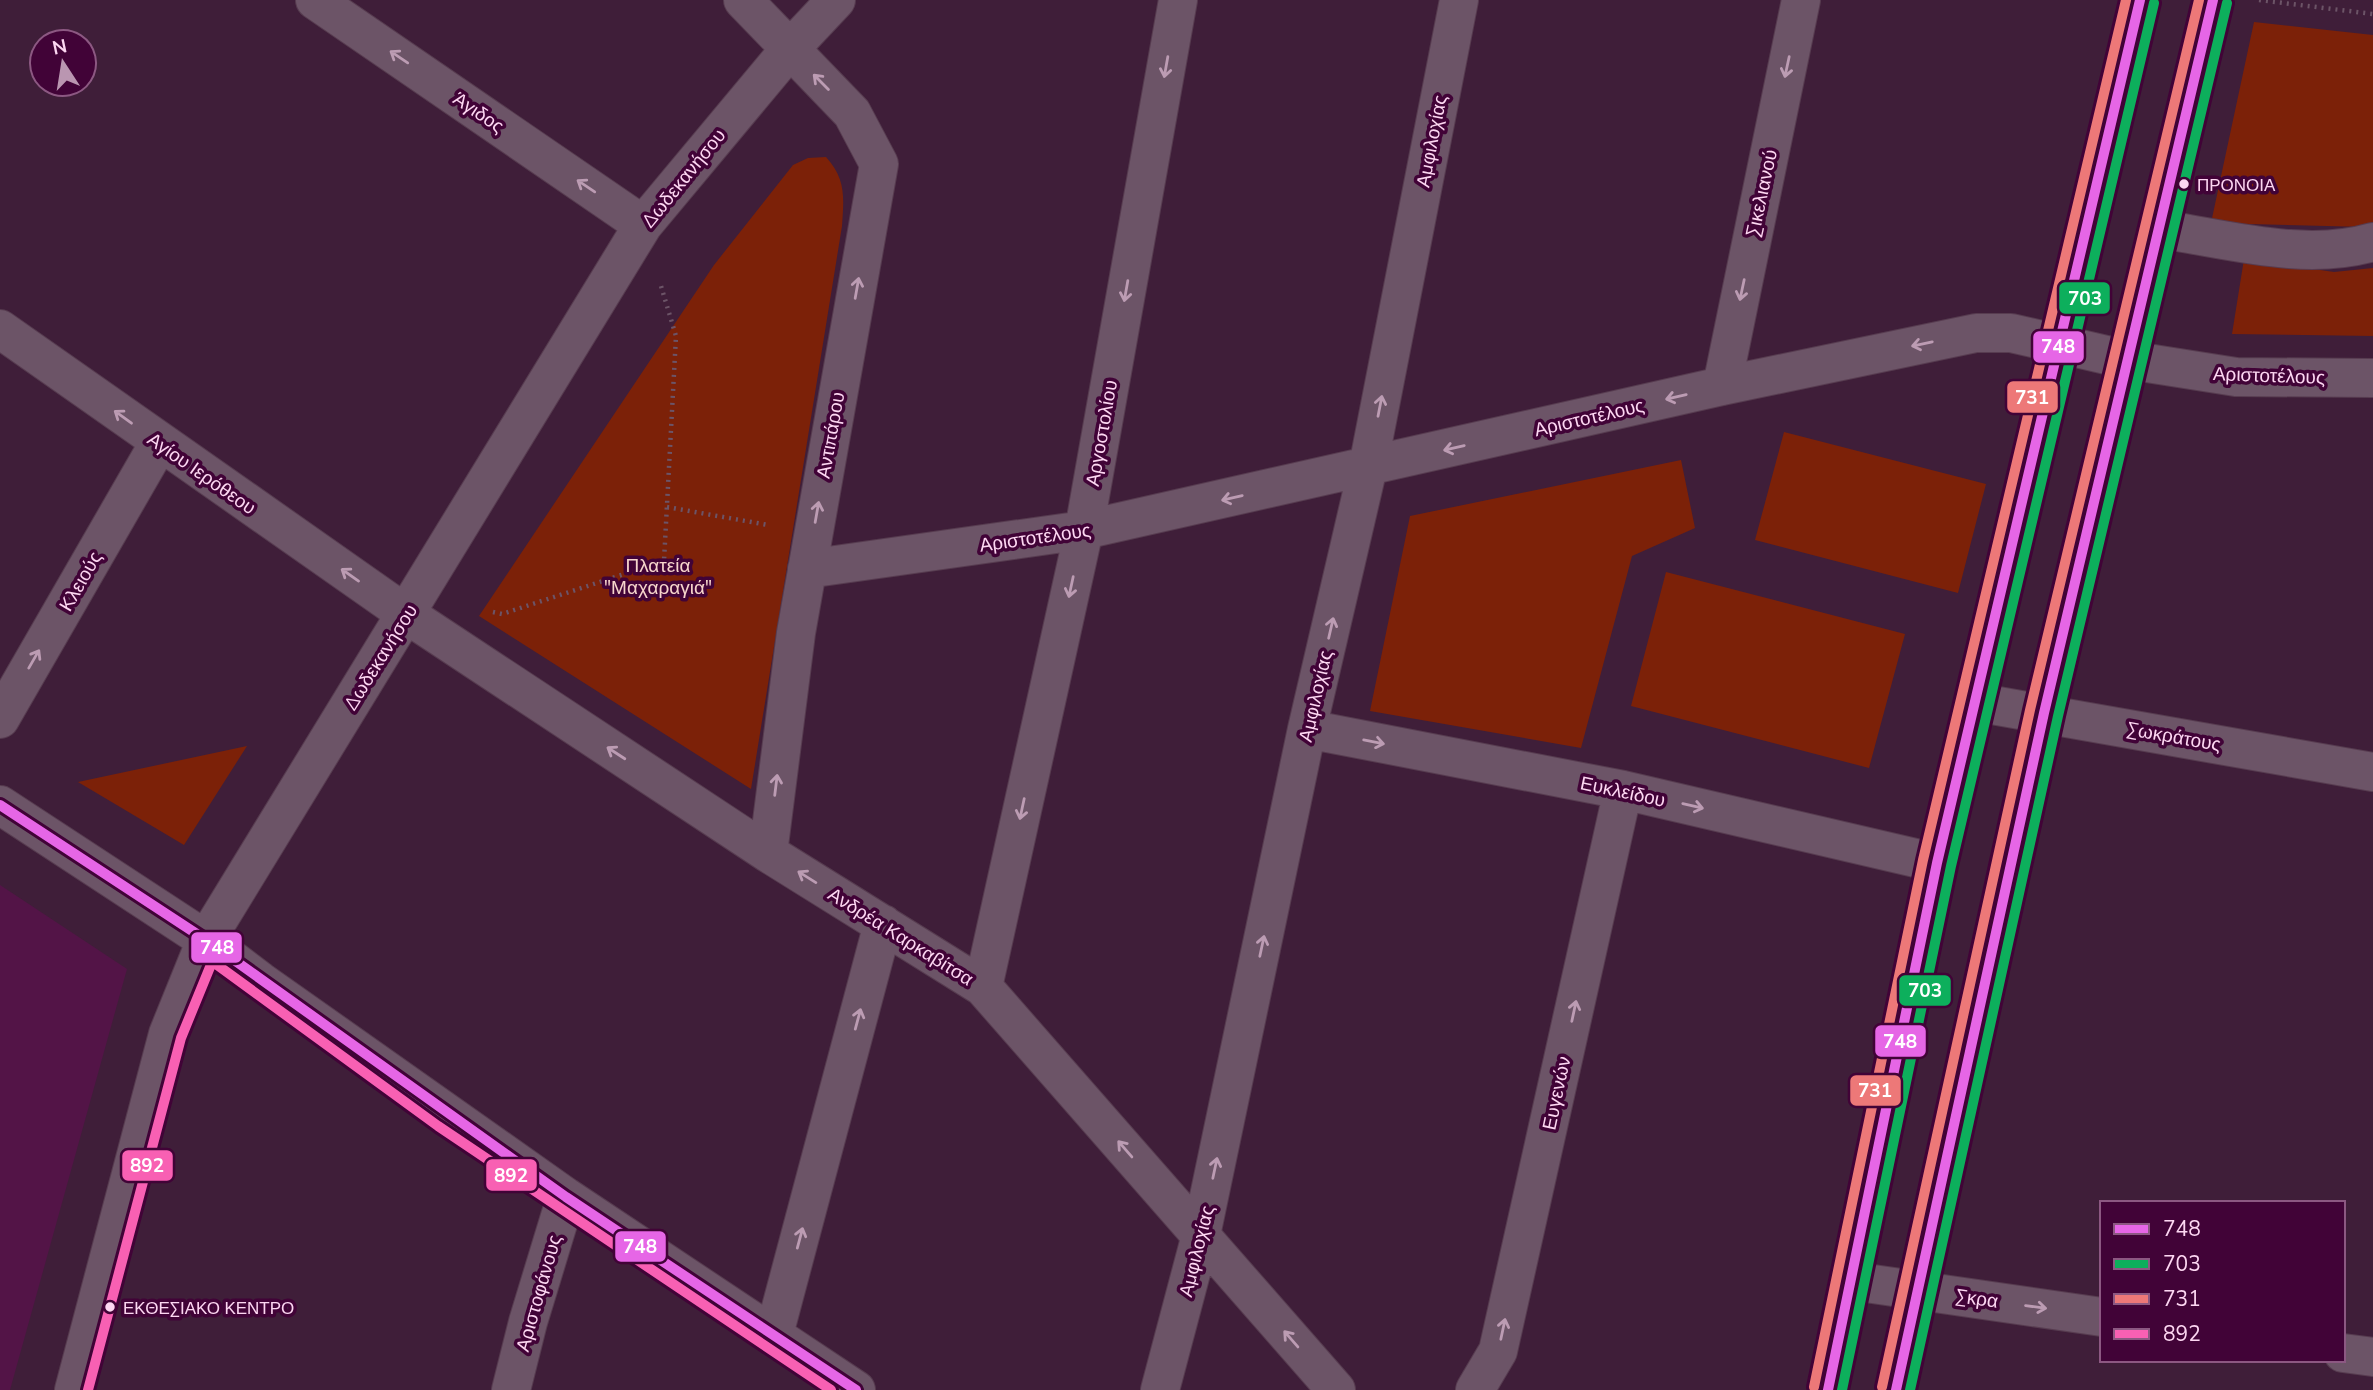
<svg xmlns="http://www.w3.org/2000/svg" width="2373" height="1390" font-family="'Nunito Sans',sans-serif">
<rect width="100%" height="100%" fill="#3f1e39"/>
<path fill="#531447" d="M 0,885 L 127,969 L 10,1390 L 0,1390 Z"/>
<path fill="#7c2108" d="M 2254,22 L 2373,35 L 2373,225 L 2367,227 L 2211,223 Z
M 826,157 C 846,179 844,197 842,226 L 751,789 L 479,616 L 714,265 L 793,165 L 808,158 Z
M 2244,259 L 2334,272 L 2373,268 L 2373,336 L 2232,334 Z
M 1784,432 L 1986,484 L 1958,593 L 1755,540 Z
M 1681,460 L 1695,528 L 1632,556 L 1581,748 L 1370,711 L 1410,516 Z
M 1666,572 L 1905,634 L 1869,768 L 1631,706 Z
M 247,746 L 184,845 L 78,782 Z"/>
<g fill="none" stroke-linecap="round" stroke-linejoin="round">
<g stroke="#573c50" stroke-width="40">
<path id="minor" d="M 315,0 L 643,225
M 743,0 L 852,113 L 879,164 L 796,633 L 768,853
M 2159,229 C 2227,239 2305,262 2373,242
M 0,329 L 406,614 L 768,853 L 983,987 L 1336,1390
M 1722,386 L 1801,0
M 807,569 L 1084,530 L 1722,386 L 1976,333 L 2011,333 L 2128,360 L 2236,377 L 2373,378
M 1975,702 L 2373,772
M 0,719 L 159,443
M 1307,729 L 1623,790 L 1937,863
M 0,805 L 206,940 L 260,981 L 566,1197 L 856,1390
M 983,987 L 1084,530 L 1178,0
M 1852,1281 L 2102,1317
M 774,1334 L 883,924
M 2343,1353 L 2373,1357
M 74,1390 L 168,1034 L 206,940 L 643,225 L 789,50 L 836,0
M 511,1390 L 528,1322 L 566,1197
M 1160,1390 L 1201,1235 L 1307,729 L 1368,467 L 1459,0
M 1475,1390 L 1498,1351 L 1623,790"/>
</g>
<g stroke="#573c50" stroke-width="40">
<path id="major" d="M 1828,1390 L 1937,863 L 2140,0
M 1896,1390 L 2044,713 L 2213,0"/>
</g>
<path stroke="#6c5467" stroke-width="4.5" stroke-dasharray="2 5" stroke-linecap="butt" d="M 2259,0 L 2373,14
M 667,507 L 768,525
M 493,612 L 502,614 L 664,561 L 676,336 L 661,286"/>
<use href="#minor" stroke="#6c5467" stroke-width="38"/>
<use href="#major" stroke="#715d66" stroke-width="38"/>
<g stroke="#410337" stroke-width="16">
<path id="bus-1" d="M 0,805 L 206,940 L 566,1197 L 856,1390
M 1828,1390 L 1937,863 L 2140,0
M 1896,1390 L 2044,713 L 2213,0"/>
</g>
<g stroke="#410337" stroke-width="16">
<path id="bus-2" d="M 1842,1390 L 1951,866 L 2154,3
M 1910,1390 L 2058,716 L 2227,3"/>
</g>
<g stroke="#410337" stroke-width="16">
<path id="bus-3" d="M 1814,1387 L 1923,860 L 2126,0
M 1882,1387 L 2030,710 L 2199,0"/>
</g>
<g stroke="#410337" stroke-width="16">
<path id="bus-4" d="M 198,951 L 438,1126 L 831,1390
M 88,1390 L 181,1038 L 219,945"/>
</g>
<use href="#bus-1" stroke="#e666e6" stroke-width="10"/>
<use href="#bus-2" stroke="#0daf5c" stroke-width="10"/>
<use href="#bus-3" stroke="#ed7878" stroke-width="10"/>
<use href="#bus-4" stroke="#f860b3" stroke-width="10"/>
</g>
<defs><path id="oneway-shaft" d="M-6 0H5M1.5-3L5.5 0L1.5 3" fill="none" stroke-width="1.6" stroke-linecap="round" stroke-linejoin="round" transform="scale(1.75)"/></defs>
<g stroke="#bc9cb3">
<use href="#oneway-shaft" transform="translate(399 57) rotate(-146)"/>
<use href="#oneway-shaft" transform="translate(1166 67) rotate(100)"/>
<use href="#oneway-shaft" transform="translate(1787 67) rotate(102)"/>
<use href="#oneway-shaft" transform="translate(821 82) rotate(-135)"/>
<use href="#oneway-shaft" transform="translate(586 186) rotate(-146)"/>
<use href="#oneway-shaft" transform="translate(857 288) rotate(-80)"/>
<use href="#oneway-shaft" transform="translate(1742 290) rotate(102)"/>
<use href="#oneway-shaft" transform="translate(1126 291) rotate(100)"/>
<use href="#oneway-shaft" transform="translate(1922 344) rotate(168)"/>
<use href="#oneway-shaft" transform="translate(1676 397) rotate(167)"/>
<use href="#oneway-shaft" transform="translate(1380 406) rotate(-79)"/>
<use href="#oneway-shaft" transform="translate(123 417) rotate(-144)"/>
<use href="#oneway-shaft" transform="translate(1454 448) rotate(167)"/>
<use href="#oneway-shaft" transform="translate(1232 498) rotate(167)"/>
<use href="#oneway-shaft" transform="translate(817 512) rotate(-80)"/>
<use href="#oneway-shaft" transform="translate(350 575) rotate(-145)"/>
<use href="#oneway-shaft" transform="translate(1071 587) rotate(102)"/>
<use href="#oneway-shaft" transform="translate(1331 628) rotate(-77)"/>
<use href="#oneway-shaft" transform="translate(34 659) rotate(-60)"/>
<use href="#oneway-shaft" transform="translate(1374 742) rotate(11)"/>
<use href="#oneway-shaft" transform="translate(616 753) rotate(-147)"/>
<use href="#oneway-shaft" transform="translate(776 785) rotate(-83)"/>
<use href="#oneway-shaft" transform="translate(1693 806) rotate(13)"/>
<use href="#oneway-shaft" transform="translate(1022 809) rotate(102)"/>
<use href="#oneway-shaft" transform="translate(807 877) rotate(-148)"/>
<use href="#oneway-shaft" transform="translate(1262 946) rotate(-78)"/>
<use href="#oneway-shaft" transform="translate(1574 1011) rotate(-78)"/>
<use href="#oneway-shaft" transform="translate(858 1019) rotate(-75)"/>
<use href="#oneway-shaft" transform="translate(1125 1149) rotate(-131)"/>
<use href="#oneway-shaft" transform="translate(1215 1168) rotate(-78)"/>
<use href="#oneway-shaft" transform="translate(800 1238) rotate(-75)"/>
<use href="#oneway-shaft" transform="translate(2036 1307) rotate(8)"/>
<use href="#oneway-shaft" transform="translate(1503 1329) rotate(-78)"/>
<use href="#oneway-shaft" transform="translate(1291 1339) rotate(-131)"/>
</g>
<g fill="#fdd7f2" stroke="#410337" stroke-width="2.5">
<circle cx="2184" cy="184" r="6"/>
<circle cx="110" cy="1307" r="6"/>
</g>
<g text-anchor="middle" stroke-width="7" stroke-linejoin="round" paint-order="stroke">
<g font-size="17" fill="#fdd7f2" stroke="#410337" text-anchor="start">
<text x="2197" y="191">ΠΡΟΝΟΙΑ</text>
<text x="123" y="1314">ΕΚΘΕΣΙΑΚΟ ΚΕΝΤΡΟ</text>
</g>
<g font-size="19" fill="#fdd7f2" stroke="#410337">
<text transform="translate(479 112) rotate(34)" y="7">Άγιδος</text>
<text transform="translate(1431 141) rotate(-79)" y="7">Αμφιλοχίας</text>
<text transform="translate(683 178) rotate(-51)" y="7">Δωδεκανήσου</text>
<text transform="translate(1761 193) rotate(-78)" y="7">Σικελιανού</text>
<text transform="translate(2269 375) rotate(2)" y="7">Αριστοτέλους</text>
<text transform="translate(1589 417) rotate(-13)" y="7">Αριστοτέλους</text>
<text transform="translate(1101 433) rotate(-80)" y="7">Αργοστολίου</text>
<text transform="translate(830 435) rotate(-80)" y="7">Αντιπάρου</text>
<text transform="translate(202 473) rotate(35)" y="7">Αγίου Ιερόθεου</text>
<text transform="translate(1035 537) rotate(-8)" y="7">Αριστοτέλους</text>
<text transform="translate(80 581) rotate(-60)" y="7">Κλειούς</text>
<text transform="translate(380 657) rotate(-58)" y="7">Δωδεκανήσου</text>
<text transform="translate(1315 696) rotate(-77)" y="7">Αμφιλοχίας</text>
<text transform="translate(2174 736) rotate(10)" y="7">Σωκράτους</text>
<text transform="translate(1623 791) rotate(12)" y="7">Ευκλείδου</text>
<text transform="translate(901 936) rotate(32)" y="7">Ανδρέα Καρκαβίτσα</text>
<text transform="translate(1556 1093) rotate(-78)" y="7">Ευγενών</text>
<text transform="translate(1196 1251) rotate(-76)" y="7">Αμφιλοχίας</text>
<text transform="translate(538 1293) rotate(-74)" y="7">Αριστοφάνους</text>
<text transform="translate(1977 1298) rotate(8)" y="7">Σκρα</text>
</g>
<g font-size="19" fill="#f7d6cc" stroke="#410337">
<text x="658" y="572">Πλατεία<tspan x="658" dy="22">"Μαχαραγιά"</tspan></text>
</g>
</g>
<g stroke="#410337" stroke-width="2.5">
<rect x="2058" y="281" width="53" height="34" rx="7" fill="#0daf5c"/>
<rect x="2032" y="330" width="53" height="34" rx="7" fill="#e666e6"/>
<rect x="2006" y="380" width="53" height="34" rx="7" fill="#ed7878"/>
<rect x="190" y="931" width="53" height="33" rx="7" fill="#e666e6"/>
<rect x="1898" y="974" width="54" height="33" rx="7" fill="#0daf5c"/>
<rect x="1874" y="1024" width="53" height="34" rx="7" fill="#e666e6"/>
<rect x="1849" y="1074" width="53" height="33" rx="7" fill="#ed7878"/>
<rect x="121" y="1149" width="53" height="33" rx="7" fill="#f860b3"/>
<rect x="485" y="1158" width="53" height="34" rx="7" fill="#f860b3"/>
<rect x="614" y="1230" width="53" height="33" rx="7" fill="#e666e6"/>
</g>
<g font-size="19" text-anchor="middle" font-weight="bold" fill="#fff">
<text x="2085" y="305">703</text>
<text x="2058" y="353">748</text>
<text x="2032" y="404">731</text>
<text x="217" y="954">748</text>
<text x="1925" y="997">703</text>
<text x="1900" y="1048">748</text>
<text x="1875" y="1097">731</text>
<text x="147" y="1172">892</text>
<text x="511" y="1182">892</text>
<text x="640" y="1253">748</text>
</g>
<rect x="2100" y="1201" width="245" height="161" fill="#410337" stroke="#8c5882" stroke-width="2"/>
<rect x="2114" y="1224" width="35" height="10" fill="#e666e6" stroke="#8c5882" stroke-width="2"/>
<text x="2163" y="1236" font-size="21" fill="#fdd7f2">748</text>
<rect x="2114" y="1259" width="35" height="10" fill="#0daf5c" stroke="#8c5882" stroke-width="2"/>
<text x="2163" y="1271" font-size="21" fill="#fdd7f2">703</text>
<rect x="2114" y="1294" width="35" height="10" fill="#ed7878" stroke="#8c5882" stroke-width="2"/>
<text x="2163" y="1306" font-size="21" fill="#fdd7f2">731</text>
<rect x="2114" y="1329" width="35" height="10" fill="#f860b3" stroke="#8c5882" stroke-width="2"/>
<text x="2163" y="1341" font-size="21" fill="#fdd7f2">892</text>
<g transform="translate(63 63) rotate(348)"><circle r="33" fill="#410337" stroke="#8c5882" stroke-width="2"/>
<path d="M0-5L12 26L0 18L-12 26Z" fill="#ba96b1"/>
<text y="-10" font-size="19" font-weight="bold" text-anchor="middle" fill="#fdd7f2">N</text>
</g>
</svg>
